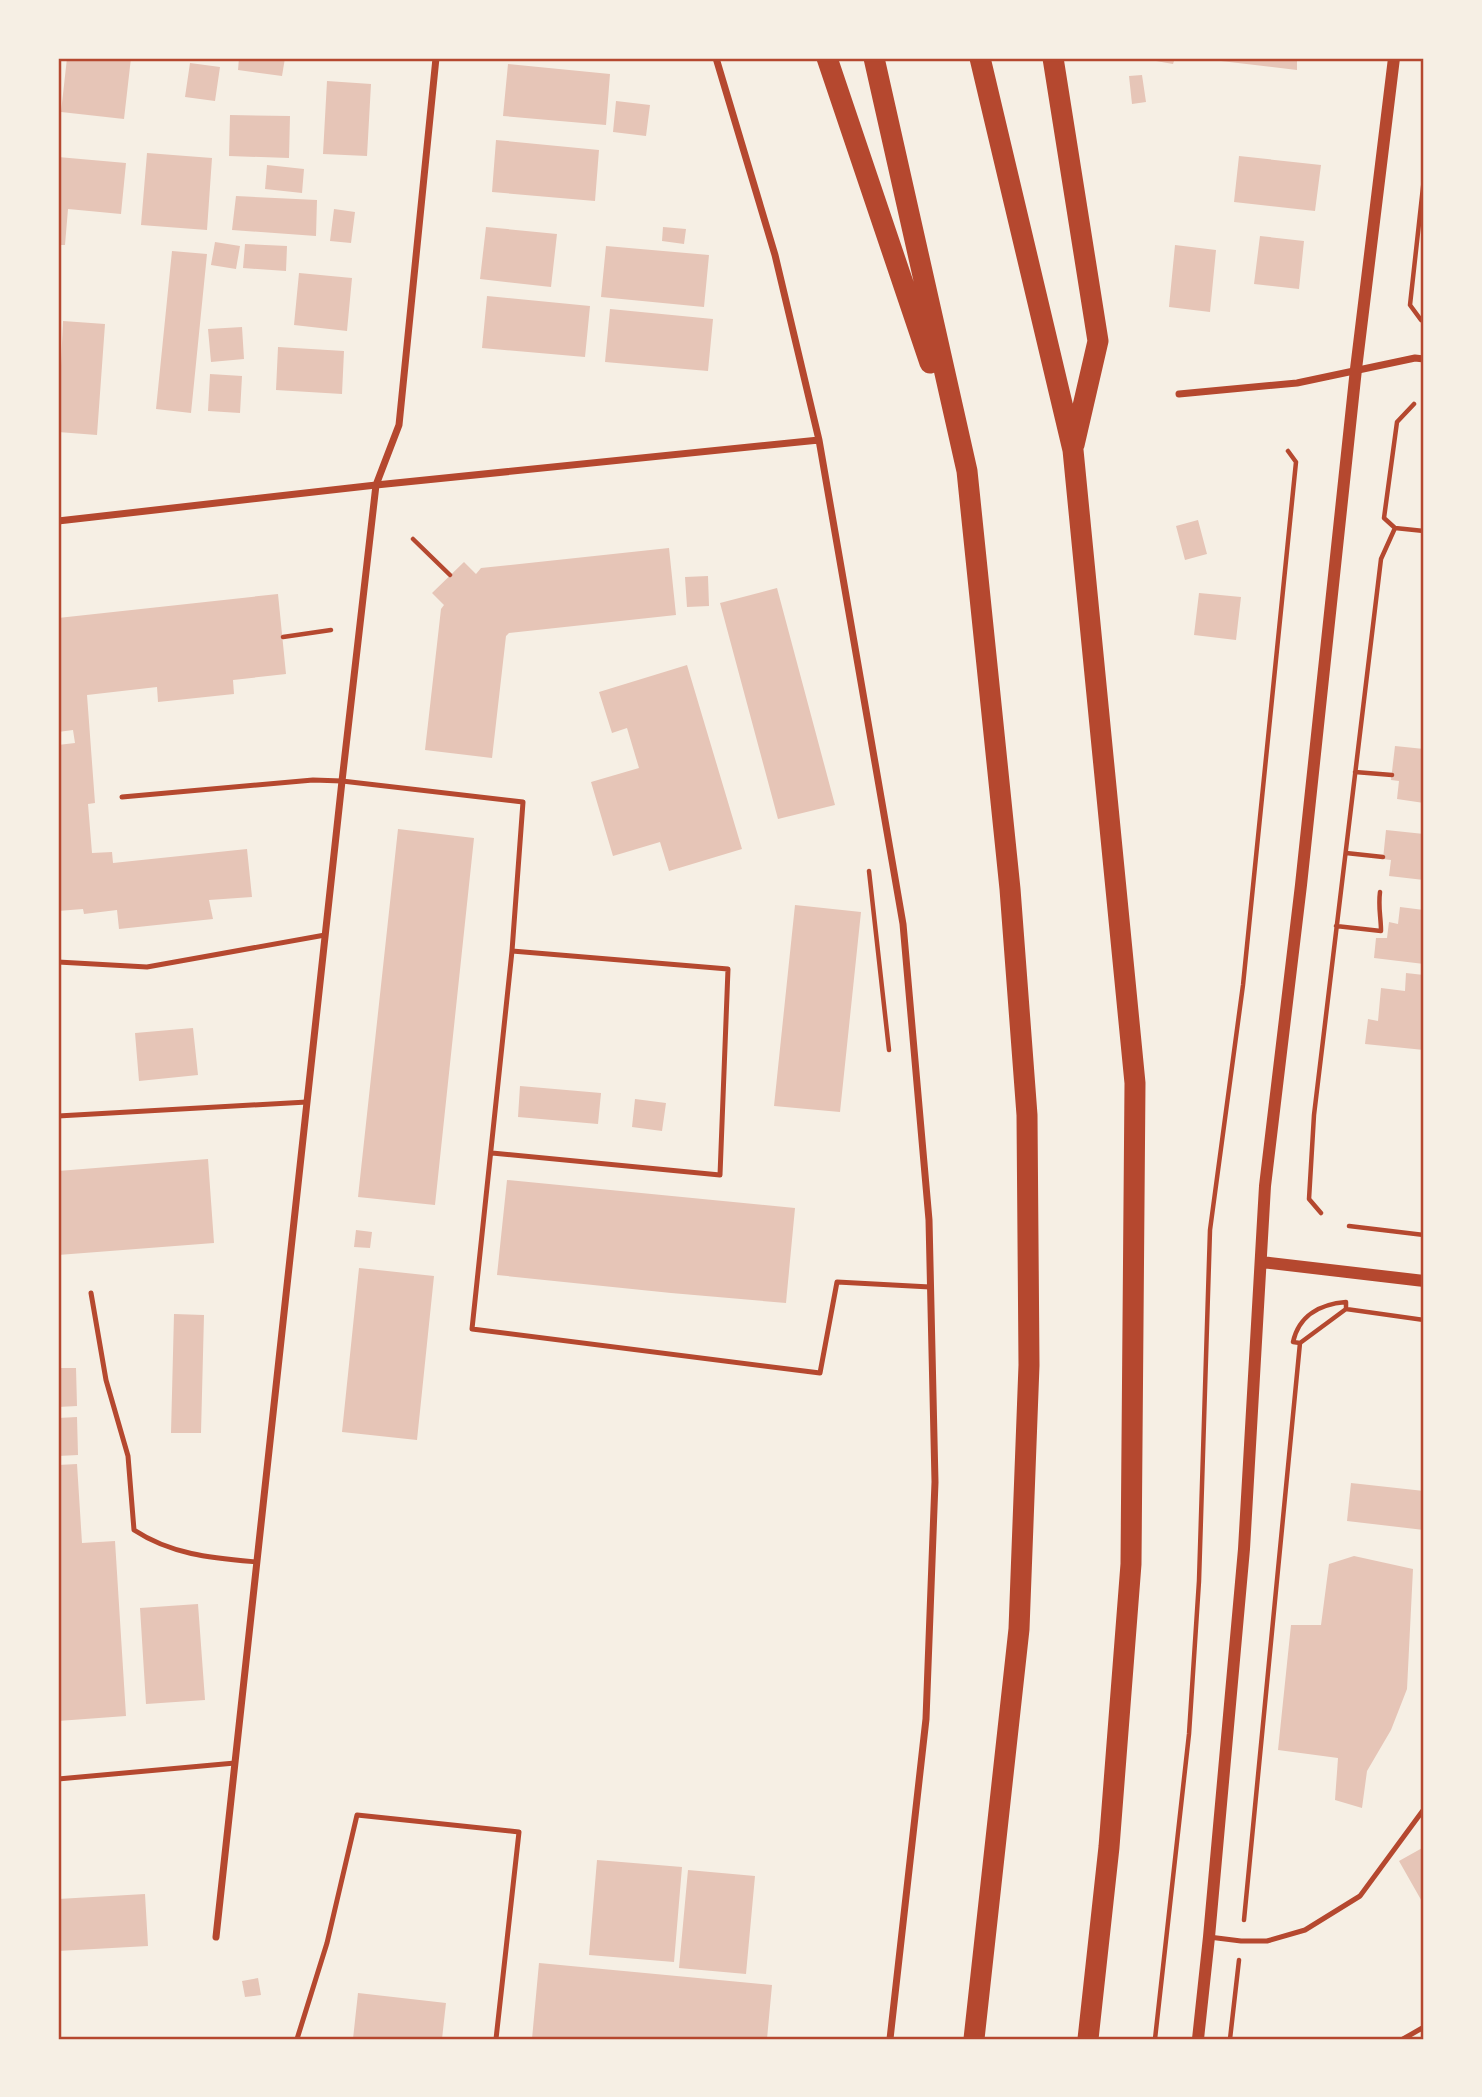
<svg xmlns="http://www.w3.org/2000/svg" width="1482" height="2097" font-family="'Work Sans',sans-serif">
<rect width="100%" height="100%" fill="#f6efe4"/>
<path fill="#e6c5b7" d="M 67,58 L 131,58 L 124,119 L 61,112 Z
M 239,58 L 285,58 L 282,76 L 238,70 Z
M 1139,58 L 1175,58 L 1173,64 Z
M 1205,58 L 1297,58 L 1297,70 L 1204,59 Z
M 190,63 L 220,67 L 215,101 L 185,97 Z
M 508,64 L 610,74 L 606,125 L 503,116 Z
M 1142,75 L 1146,102 L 1132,104 L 1129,76 Z
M 327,81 L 371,84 L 367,156 L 323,154 Z
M 616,101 L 650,105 L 646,136 L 613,132 Z
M 230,115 L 290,116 L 289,158 L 229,156 Z
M 496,140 L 599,150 L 595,201 L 492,192 Z
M 147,153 L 212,158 L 207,230 L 141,225 Z
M 1239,156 L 1321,165 L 1315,211 L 1234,202 Z
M 58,157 L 126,163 L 121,214 L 68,209 L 65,245 L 58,245 Z
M 267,165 L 304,169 L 302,193 L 265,189 Z
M 236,196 L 317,200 L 316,236 L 232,230 Z
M 334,209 L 355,212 L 351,243 L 330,241 Z
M 486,227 L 557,234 L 551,287 L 480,279 Z
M 663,227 L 686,229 L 684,244 L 662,241 Z
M 1260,236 L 1304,241 L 1299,289 L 1254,284 Z
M 215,242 L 240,246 L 236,269 L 211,265 Z
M 245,244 L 287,246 L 286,271 L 243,268 Z
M 1175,245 L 1216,250 L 1210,312 L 1169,307 Z
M 606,246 L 709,255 L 704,307 L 601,297 Z
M 172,251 L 207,254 L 191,413 L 156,409 Z
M 299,273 L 352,278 L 347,331 L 294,325 Z
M 487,296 L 590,306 L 585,357 L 482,348 Z
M 610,309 L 713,319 L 708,371 L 605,362 Z
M 63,321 L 105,324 L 97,435 L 58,432 Z
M 242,327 L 244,359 L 211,362 L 208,329 Z
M 278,347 L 344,351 L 342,394 L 276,390 Z
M 210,374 L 242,376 L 240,413 L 208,411 Z
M 1198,520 L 1207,554 L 1185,560 L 1176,526 Z
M 669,548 L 676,615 L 509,633 L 506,636 L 492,758 L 425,750 L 441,609 L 444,605 L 432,593 L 464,562 L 476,574 L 481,568 Z
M 708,576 L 709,606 L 687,607 L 685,577 Z
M 777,588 L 835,805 L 778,819 L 720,603 Z
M 1199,593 L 1241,597 L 1236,640 L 1194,635 Z
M 278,594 L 286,674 L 233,680 L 234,694 L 158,702 L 157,687 L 87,695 L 95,803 L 88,804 L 92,853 L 112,852 L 113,863 L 247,849 L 252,897 L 209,900 L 213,919 L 119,929 L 117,910 L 84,914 L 83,909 L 58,911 L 58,745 L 75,743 L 73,730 L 58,732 L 58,618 Z
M 687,665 L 742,849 L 669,871 L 660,842 L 613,856 L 591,782 L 639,768 L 627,728 L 612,733 L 599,692 Z
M 1395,746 L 1424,749 L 1424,803 L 1397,799 L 1399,781 L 1391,780 Z
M 398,829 L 474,838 L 435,1205 L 358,1197 Z
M 1386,830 L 1424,834 L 1424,880 L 1389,876 L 1391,860 L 1383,859 Z
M 795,905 L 861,912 L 840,1112 L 774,1106 Z
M 1400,907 L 1424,910 L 1424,964 L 1374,958 L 1376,938 L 1387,938 L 1389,922 L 1398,924 Z
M 1406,973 L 1424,975 L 1424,1050 L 1365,1044 L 1368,1019 L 1378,1021 L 1381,988 L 1405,991 Z
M 193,1028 L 198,1075 L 139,1081 L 135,1033 Z
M 520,1086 L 601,1093 L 598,1124 L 518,1117 Z
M 635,1099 L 666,1103 L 662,1131 L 632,1127 Z
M 208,1159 L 214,1243 L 58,1255 L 58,1171 Z
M 507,1180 L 795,1208 L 786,1303 L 671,1293 L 497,1275 Z
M 356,1230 L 372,1232 L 370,1248 L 354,1247 Z
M 359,1268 L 434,1276 L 417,1440 L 342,1432 Z
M 174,1314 L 204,1315 L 201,1433 L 171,1433 Z
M 58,1368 L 76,1368 L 77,1406 L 58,1407 Z
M 77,1417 L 78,1455 L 58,1456 L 58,1418 Z
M 77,1464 L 82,1543 L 115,1541 L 126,1716 L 58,1721 L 58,1465 Z
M 1351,1483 L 1424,1491 L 1424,1530 L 1347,1521 Z
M 1354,1556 L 1413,1569 L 1407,1689 L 1391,1730 L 1367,1771 L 1362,1808 L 1335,1800 L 1338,1758 L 1278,1750 L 1291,1625 L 1321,1625 L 1329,1564 Z
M 198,1604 L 205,1700 L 146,1704 L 140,1608 Z
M 1424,1847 L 1424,1905 L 1399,1861 Z
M 597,1860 L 682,1867 L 674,1962 L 589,1955 Z
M 688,1870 L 755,1876 L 746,1974 L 679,1968 Z
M 145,1894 L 148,1946 L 58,1951 L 58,1899 Z
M 539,1963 L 772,1985 L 767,2039 L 532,2039 Z
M 258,1978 L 261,1995 L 245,1997 L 242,1981 Z
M 358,1993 L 446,2003 L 442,2039 L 353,2039 Z"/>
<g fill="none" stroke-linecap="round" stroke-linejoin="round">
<path stroke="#b5482f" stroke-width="4.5" d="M 1421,320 L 1410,305 L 1424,178
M 1395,528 L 1424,531
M 413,539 L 450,575
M 283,637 L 331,630
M 1355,772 L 1392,775
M 1346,853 L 1383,857
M 869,871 L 889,1050
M 1336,926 L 1381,931 C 1381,917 1378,908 1380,892
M 1321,1213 L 1309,1199 L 1314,1115 L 1381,559 L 1395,528 L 1384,518 L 1397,422 L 1414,404
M 1349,1226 L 1424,1235
M 1300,1343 L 1346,1309
M 1244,1920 L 1300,1343 L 1293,1342 C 1299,1315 1321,1304 1346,1302 L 1346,1309 L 1424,1320
M 1155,2039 L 1189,1734 L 1199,1581 L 1210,1230 L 1243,985 L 1296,462 L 1288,451
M 1230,2039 L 1239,1960"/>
<path stroke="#b5482f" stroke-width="5" d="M 122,797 L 313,780 L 342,781 L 523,802 L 512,951
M 58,962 L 147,967 L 325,935
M 58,1116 L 307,1102
M 492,1153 L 720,1175 L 728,969 L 512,951 L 472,1329 L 820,1373 L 837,1282 L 930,1287
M 91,1293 L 106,1380 L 128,1456 L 134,1530 C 172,1555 213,1558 257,1562
M 58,1779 L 235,1763
M 1209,1937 L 1241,1941 L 1267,1941 L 1305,1930 L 1360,1896 L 1424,1809
M 297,2039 L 327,1943 L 357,1815 L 519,1832 L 496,2039
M 1403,2039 L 1424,2027"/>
<path stroke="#b5482f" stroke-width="7" d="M 716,58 L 775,255 L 819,440 L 903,924 L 929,1220 L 935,1482 L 926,1719 L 890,2039
M 1179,394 L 1297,383 L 1415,358 L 1424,359
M 58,521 L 376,485 L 819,440
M 216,1937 L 342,781 L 376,485 L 399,425 L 436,58"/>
<path stroke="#b5482f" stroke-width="12" d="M 1262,1262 L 1424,1281
M 1198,2039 L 1209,1937 L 1244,1549 L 1265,1186 L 1301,885 L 1356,369 L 1394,58"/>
<path stroke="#b5482f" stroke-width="21" d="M 827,58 L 930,363
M 874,58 L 967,471 L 1010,889 L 1027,1115 L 1029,1365 L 1019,1629 L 974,2039
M 980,58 L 1073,450 L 1135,1083 L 1131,1564 L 1109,1847 L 1088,2039
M 1053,58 L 1098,341 L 1074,445"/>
</g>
<rect width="1482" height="2097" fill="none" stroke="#f6efe4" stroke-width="119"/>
<rect x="60" y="60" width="1362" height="1978" fill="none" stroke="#b5482f" stroke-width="2.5"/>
</svg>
